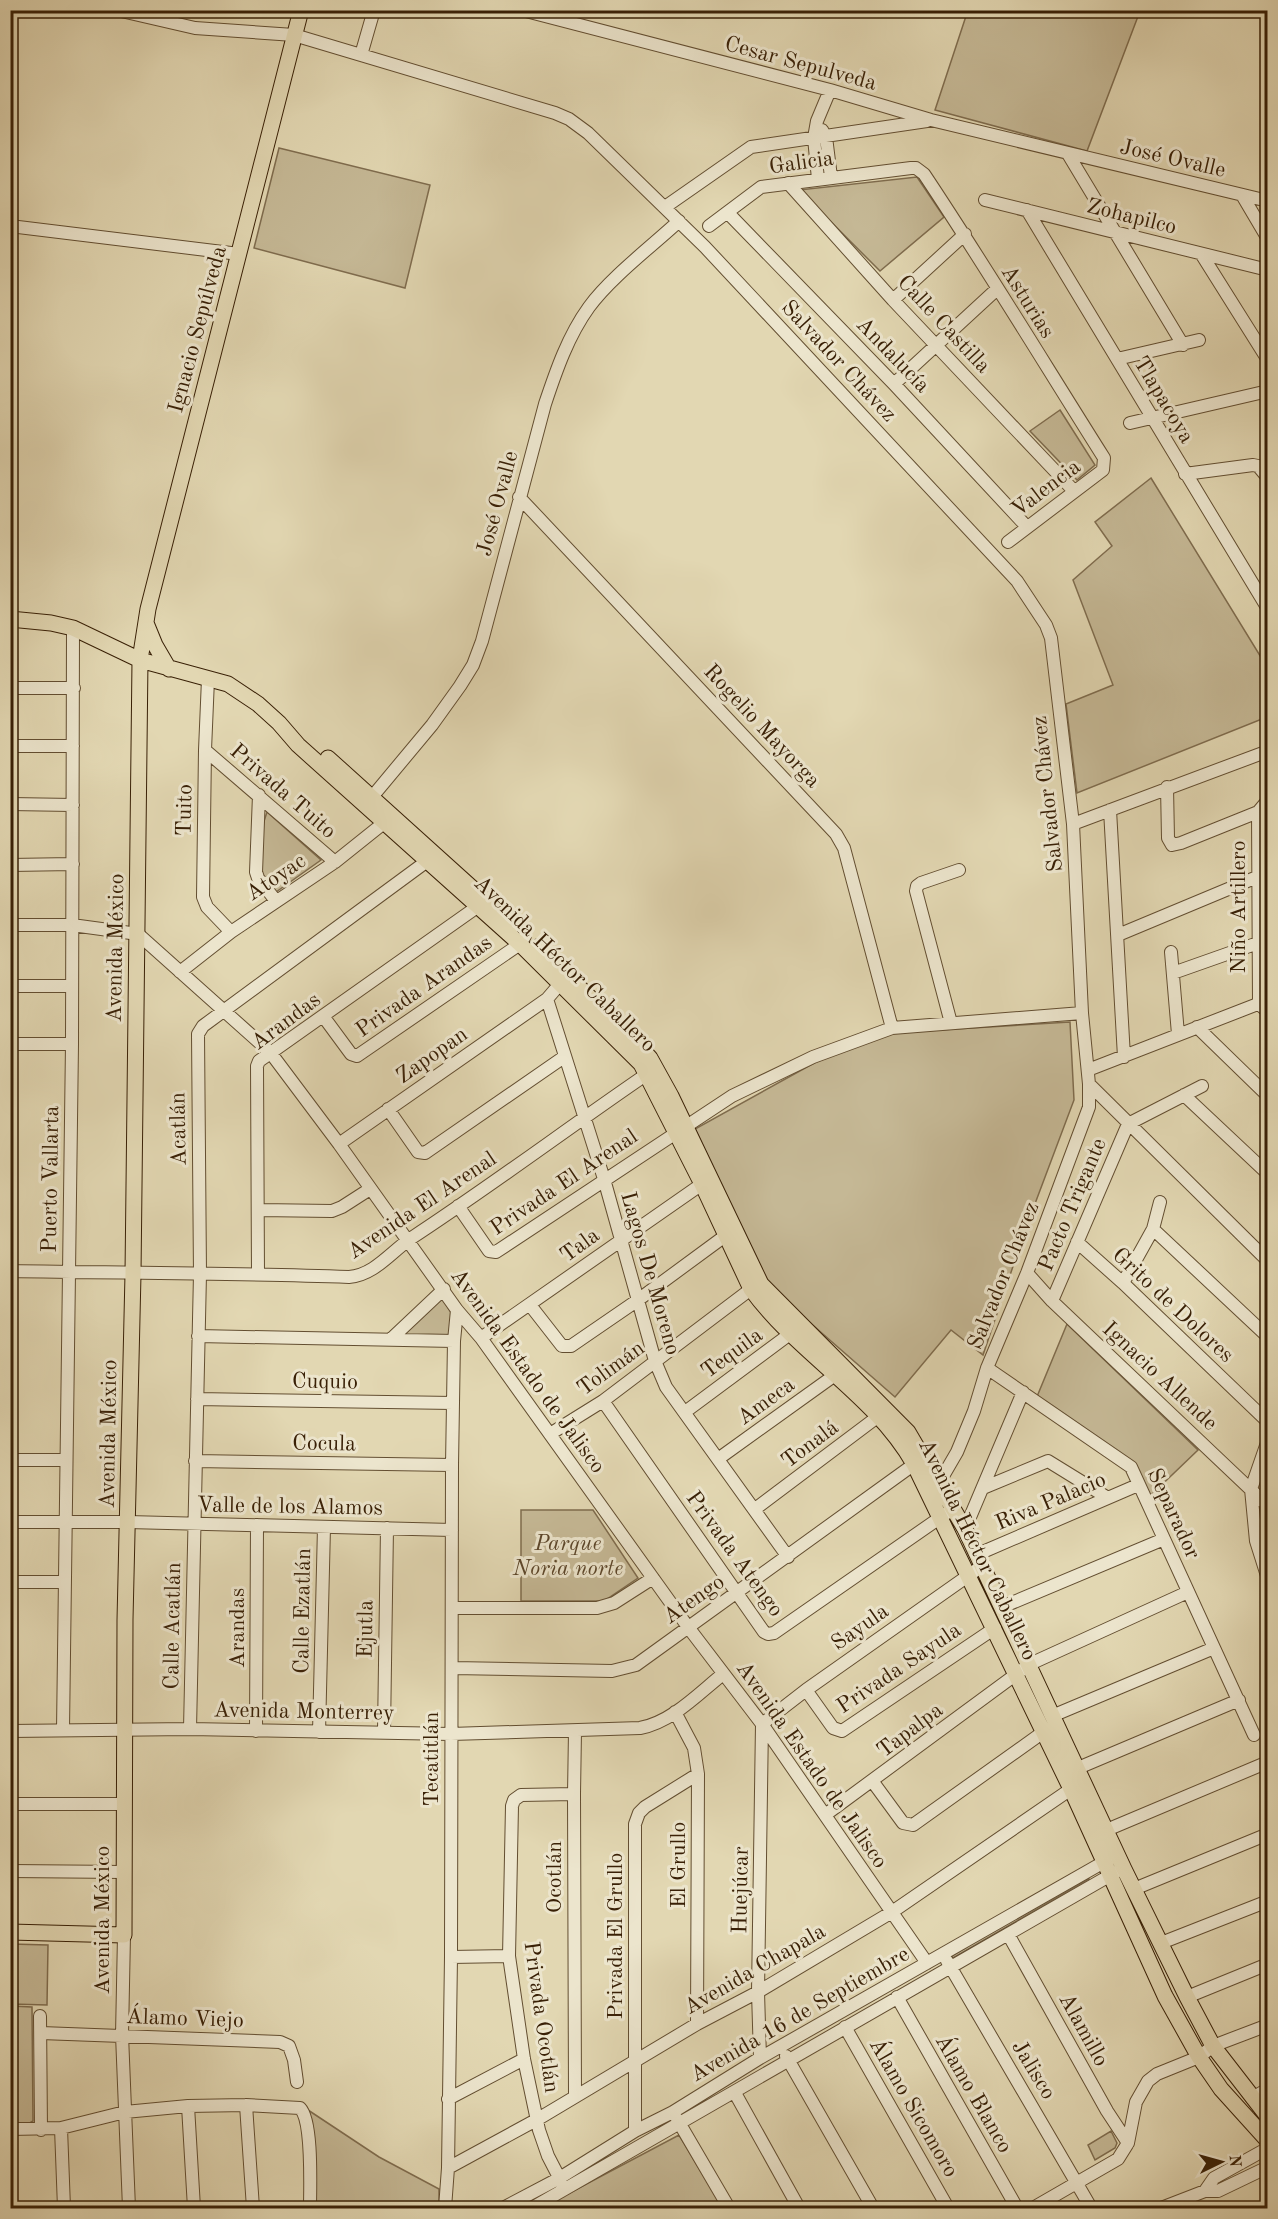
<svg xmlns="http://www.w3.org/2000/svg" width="1278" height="2219" font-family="'Old Standard TT',serif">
<rect width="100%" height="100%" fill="#e2d7b2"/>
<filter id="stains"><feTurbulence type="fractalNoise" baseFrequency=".00333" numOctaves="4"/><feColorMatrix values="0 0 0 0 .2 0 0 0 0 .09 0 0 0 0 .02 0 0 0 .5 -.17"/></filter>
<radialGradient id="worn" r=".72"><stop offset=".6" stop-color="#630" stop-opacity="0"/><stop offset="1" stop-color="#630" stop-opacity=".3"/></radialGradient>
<path fill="#c5b895" stroke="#7f6c4e" stroke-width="1.5" d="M 968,10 L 1140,11 L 1087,151 L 935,110 Z
M 279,148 L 430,185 L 405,288 L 254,248 Z
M 917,177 L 944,217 L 880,271 L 799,190 Z
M 1060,410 L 1095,465 L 1077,480 L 1030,431 Z
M 1151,478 L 1267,667 L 1267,717 L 1077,793 L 1066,704 L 1113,685 L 1073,580 L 1112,546 L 1095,522 Z
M 267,812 L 321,860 L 276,892 C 272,887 266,883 263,877 C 254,861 261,829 267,812 Z
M 1070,1022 L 1074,1100 L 1027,1225 L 983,1355 L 951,1330 L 895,1397 L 768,1286 L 695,1129 L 816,1062 L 888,1033 Z
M 442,1298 L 452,1314 L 450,1336 L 401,1335 Z
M 1067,1324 L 1198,1450 L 1149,1497 L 1134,1465 L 1036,1399 Z
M 521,1510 L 593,1510 L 638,1578 L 604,1601 L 521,1601 Z
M 1086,1874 L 1089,1879 L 953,1958 L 952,1956 L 967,1947 L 968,1943 Z
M 11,1944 L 48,1945 L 47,2005 L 11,2004 Z
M 11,2006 L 32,2007 L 33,2121 L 28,2124 L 11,2122 Z
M 308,2110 L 379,2157 L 439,2189 L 439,2208 L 317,2208 Z
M 1111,2131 L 1117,2143 L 1115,2148 L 1095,2160 L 1088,2145 Z
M 679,2135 L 723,2208 L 541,2208 Z"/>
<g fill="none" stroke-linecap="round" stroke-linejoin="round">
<g stroke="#634e31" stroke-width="14">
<path id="minor" d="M 117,10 L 195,28 L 294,35 L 555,113 L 569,119 L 588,133 L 705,247 L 1017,581 L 1046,625 L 1051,638 L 1073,824 L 1082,1013 L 1089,1084 L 1089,1107 L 1027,1273 L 987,1368 L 974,1411 L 957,1452 L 939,1483 L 934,1487
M 522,10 L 830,90 L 931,120 L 1268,201
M 361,55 L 374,10
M 822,130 L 826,137 L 831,177
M 1068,154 L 1183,345
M 818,179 L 814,138 L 817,121 L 830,90
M 788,183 L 893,300 L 1074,491
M 1242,195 L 1268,239
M 985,200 L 1268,270
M 665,207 L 751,147 L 927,121
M 1027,210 L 1268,609
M 728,213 L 894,384 L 1027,527
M 10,226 L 239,254
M 709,226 L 761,187 L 911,168 L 916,168 L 924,174 C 986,267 1044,363 1104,458 L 1103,470 L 1008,542
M 1202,255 L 1268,360
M 893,300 L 965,234
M 1117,359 L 1199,340
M 894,384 L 997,289
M 1130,423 L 1268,391
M 1185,474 L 1253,465 L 1258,466 L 1268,478
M 519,497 L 836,834 L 844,848 L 892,1028
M 208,679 L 205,750 L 203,897 L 207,907 L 231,932
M 10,688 L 74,688
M 10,746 L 73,746
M 205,750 L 335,862
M 1167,787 L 1168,838 L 1172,845 L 1181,843 L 1258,812
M 259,795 L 256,872 L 258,878 L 276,901
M 1268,800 L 1258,812 L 1259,1004 L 1268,1012
M 367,803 L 432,725 L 460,686 L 473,665 L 482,641 L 545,404 C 556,371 568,336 589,307 C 610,278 652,246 679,221
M 10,804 L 73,805
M 1110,810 L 1124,1057
M 1073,824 L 1268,751
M 10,865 L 73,864
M 10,925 L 72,925 L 138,934 L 270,1052 L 339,1144 L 457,1310 L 481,1338 L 688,1627 L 762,1724 L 927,1963
M 1118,935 L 1257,877
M 1171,952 L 1178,1034
M 180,972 L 231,932 L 335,862 L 390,818
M 1173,973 L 1258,943
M 10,986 L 72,986
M 547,999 L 604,1179 L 655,1361 L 666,1387 L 788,1557
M 323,1016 L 351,1054 L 357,1056 L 520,944 L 525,936
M 951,1023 L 916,891 L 917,886 L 921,883 L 959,870
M 1197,1027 L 1268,1096
M 10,1044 L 72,1044
M 1088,1070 L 1268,1000
M 1089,1084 L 1268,1261
M 1184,1095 L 1268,1174
M 388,1109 L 418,1152 L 425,1153 L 564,1057
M 339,1144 L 547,999 L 565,978
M 458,1206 L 489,1251 L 496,1252 L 732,1096 L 813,1057 L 892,1028 L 1082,1013
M 259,1210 L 332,1211 L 342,1207 L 370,1189
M 1153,1229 L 1268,1337
M 1077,1242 L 1123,1283 L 1268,1422
M 10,1271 C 123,1273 236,1273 349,1277 C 374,1275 390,1253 410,1239 C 491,1186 568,1128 647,1074
M 1027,1273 L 1052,1301 L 1268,1506
M 258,1274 L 257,1066 L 259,1061 L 477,907
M 1123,1283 L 1153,1229 L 1160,1202
M 1052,1301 L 1128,1124 L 1202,1086
M 530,1305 L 562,1346 L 571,1346 L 638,1300 L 725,1236 L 733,1233
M 198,1336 L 454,1341
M 481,1338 L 702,1184
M 391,1339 L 444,1289
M 987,1368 L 1131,1467 L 1254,1735
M 197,1399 L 453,1403
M 603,1401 L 764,1632 L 768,1634 L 774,1633 L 954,1508
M 685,1412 L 798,1328
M 550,1434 L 603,1401 L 751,1289
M 1268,1440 L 1251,1489 L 1256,1541 L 1268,1579
M 718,1459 L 835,1375
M 10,1460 L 65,1460
M 195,1461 L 452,1465
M 983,1488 L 1048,1461 L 1108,1498
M 755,1509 L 884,1412
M 10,1522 L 128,1522 L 452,1530
M 965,1529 L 1023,1392
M 978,1554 L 1138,1485
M 10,1582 L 65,1582
M 1002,1607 L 1164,1539
M 453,1608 L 597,1608 L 614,1603 L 653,1578
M 453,1668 L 612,1671 L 636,1665 L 920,1460
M 806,1690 L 833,1728 L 842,1731 L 995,1628
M 675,1712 L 694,1748 L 698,1774 L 697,2024
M 1052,1716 L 1214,1648
M 190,1729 L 200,1274 L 198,1034 L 203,1026 L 434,856
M 63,1730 L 72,1044 L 73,628
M 10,1731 L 190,1729 L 451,1734 L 640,1728 C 672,1722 698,1694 723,1674
M 256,1731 L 257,1525
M 384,1731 L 387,1528
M 319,1732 L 324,1527
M 1078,1768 L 1239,1700
M 873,1782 L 903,1823 L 913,1825 L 1042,1733
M 10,1804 L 123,1804
M 825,1815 L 1030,1664 L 1188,1592
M 1097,1834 L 1268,1762
M 10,1871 L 124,1872
M 1134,1889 L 1268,1834
M 1008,1934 L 1107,2111 L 1128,2143
M 124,1935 L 122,2035 L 129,2208
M 1161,1943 L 1268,1901
M 451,1957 L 509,1956
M 947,1961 L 1090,2206
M 897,1997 L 1017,2208
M 1187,1997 L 1268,1964
M 40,2016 L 41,2130
M 845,2027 L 948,2208
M 41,2033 L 280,2042 L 289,2046 L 294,2060 L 297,2082
M 786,2056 L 873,2208
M 760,2058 L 758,1992 L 762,1724 L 806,1690 L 982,1566
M 735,2093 L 799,2208
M 575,2096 L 574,1794 L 575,1731
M 1252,2098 L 1268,2089
M 448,2099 L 524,2059
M 246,2105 L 253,2208
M 188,2106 L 194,2208
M 677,2119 L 729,2208
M 61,2128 L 64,2208
M 10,2129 L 61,2128 L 125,2112 L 188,2106 L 246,2105 L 300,2108 C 313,2121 310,2188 310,2208
M 635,2131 L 635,1824 L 639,1813 L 645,1807 L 698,1774
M 448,2168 L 538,2119 L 697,2024 L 758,1992 L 892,1912 L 1071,1789
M 563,2185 L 548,2156 L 539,2130 L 524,2059 L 509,1956 L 512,1806 L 514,1800 L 521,1795 L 574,1794
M 1205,2191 L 1214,2178 L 1268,2148
M 445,2208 L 448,2168 L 451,1957 L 452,1465 L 454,1341 L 457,1310
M 503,2208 L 558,2179 L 635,2131 L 673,2112 L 760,2058 L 1111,1858
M 532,2208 L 1116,1872
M 1033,2208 L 1118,2159 L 1128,2143 L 1136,2102 L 1148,2081 L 1157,2074 L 1199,2057 L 1213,2046 L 1268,2025
M 1161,2208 L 1205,2191 L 1218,2191 L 1268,2167"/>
</g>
<g stroke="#392006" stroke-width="17">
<path id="major" d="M 10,619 L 51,623 L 73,628 L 140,660 L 228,684 L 258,704 L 279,723 L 298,745 L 520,944 L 641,1064 L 702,1184 L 751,1289 C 798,1354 874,1394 914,1464 L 1071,1789 L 1165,1996 L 1199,2057 L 1221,2089 L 1268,2141
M 146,623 L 155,645 L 169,669
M 328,758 L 513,925
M 537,947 L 630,1036 L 650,1058 L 671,1096 L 761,1284 L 908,1432 L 965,1529 L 1124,1869 L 1187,1997 L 1213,2046 L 1268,2117
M 10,1932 L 124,1935 L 125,1620 L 133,1274 L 140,660 L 148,609 L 301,10"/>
</g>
<use href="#minor" stroke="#ece5cd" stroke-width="12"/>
<use href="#major" stroke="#e2d7b2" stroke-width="15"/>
</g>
<g text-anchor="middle" stroke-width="6" stroke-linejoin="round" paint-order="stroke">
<g font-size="22" fill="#392006" stroke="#ece5cd">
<text transform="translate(801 62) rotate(15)" y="8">Cesar Sepulveda</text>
<text transform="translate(1173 157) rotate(13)" y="8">José Ovalle</text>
<text transform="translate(801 161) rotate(-8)" y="8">Galicia</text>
<text transform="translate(1132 215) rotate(14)" y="8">Zohapilco</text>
<text transform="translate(1029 301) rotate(58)" y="8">Asturias</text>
<text transform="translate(945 323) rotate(47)" y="8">Calle Castilla</text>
<text transform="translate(196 329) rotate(-75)" y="8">Ignacio Sepúlveda</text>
<text transform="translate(894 354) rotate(46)" y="8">Andalucía</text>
<text transform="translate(840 360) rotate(47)" y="8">Salvador Chávez</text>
<text transform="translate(1165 399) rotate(59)" y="8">Tlapacoya</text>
<text transform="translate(1045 487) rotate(-37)" y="8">Valencia</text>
<text transform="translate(496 503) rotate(-75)" y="8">José Ovalle</text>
<text transform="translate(763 725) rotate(47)" y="8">Rogelio Mayorga</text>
<text transform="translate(284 790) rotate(41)" y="8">Privada Tuito</text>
<text transform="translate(1046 794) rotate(-96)" y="8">Salvador Chávez</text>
<text transform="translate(183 810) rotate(-89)" y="8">Tuito</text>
<text transform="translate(275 876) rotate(-34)" y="8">Atoyac</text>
<text transform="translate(1237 907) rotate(-90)" y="8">Niño Artillero</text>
<text transform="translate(114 948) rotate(-89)" y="8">Avenida México</text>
<text transform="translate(566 963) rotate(44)" y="8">Avenida Héctor Caballero</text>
<text transform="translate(423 985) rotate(-35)" y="8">Privada Arandas</text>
<text transform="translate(285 1020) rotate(-37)" y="8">Arandas</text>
<text transform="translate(431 1054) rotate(-35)" y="8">Zapopan</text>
<text transform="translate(177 1129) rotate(-91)" y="8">Acatlán</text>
<text transform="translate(49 1179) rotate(-89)" y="8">Puerto Vallarta</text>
<text transform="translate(563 1181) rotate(-34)" y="8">Privada El Arenal</text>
<text transform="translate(421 1204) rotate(-34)" y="8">Avenida El Arenal</text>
<text transform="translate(1071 1204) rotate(-67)" y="8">Pacto Trigante</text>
<text transform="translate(579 1244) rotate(-36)" y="8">Tala</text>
<text transform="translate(652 1273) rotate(74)" y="8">Lagos De Moreno</text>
<text transform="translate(1002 1275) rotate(-68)" y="8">Salvador Chávez</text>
<text transform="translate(1174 1304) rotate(43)" y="8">Grito de Dolores</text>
<text transform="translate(731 1352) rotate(-36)" y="8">Tequila</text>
<text transform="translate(610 1367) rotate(-36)" y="8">Tolimán</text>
<text transform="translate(529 1370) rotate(54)" y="8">Avenida Estado de Jalisco</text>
<text transform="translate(1161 1375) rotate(43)" y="8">Ignacio Allende</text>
<text transform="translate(325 1380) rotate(1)" y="8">Cuquio</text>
<text transform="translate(765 1400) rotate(-36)" y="8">Ameca</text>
<text transform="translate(107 1434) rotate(-89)" y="8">Avenida México</text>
<text transform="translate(324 1442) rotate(1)" y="8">Cocula</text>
<text transform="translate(809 1443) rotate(-37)" y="8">Tonalá</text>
<text transform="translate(1050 1500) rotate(-23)" y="8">Riva Palacio</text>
<text transform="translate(290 1505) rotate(1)" y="8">Valle de los Alamos</text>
<text transform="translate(1175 1513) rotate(65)" y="8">Separador</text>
<text transform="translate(979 1549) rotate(64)" y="8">Avenida Héctor Caballero</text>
<text transform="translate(736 1553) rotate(54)" y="8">Privada Atengo</text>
<text transform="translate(693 1598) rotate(-35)" y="8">Atengo</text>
<text transform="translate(301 1611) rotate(-89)" y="8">Calle Ezatlán</text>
<text transform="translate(171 1626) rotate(-89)" y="8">Calle Acatlán</text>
<text transform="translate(859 1626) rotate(-35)" y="8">Sayula</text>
<text transform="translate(236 1628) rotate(-90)" y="8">Arandas</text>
<text transform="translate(364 1629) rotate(-89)" y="8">Ejutla</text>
<text transform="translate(898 1667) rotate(-34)" y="8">Privada Sayula</text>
<text transform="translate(304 1710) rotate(1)" y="8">Avenida Monterrey</text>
<text transform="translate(909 1729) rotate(-37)" y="8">Tapalpa</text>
<text transform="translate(430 1759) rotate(-90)" y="8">Tecatitlán</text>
<text transform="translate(813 1764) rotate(55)" y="8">Avenida Estado de Jalisco</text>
<text transform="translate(677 1865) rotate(-90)" y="8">El Grullo</text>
<text transform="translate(553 1877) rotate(-90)" y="8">Ocotlán</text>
<text transform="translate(739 1890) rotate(-89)" y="8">Huejúcar</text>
<text transform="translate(101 1920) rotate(-90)" y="8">Avenida México</text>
<text transform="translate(614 1936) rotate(-90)" y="8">Privada El Grullo</text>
<text transform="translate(754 1968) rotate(-30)" y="8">Avenida Chapala</text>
<text transform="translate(799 2013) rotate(-30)" y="8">Avenida 16 de Septiembre</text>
<text transform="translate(185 2017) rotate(2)" y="8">Álamo Viejo</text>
<text transform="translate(543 2017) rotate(82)" y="8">Privada Ocotlán</text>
<text transform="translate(1085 2029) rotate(61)" y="8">Alamillo</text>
<text transform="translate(1035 2069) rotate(59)" y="8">Jalisco</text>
<text transform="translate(975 2093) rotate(60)" y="8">Álamo Blanco</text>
<text transform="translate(915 2107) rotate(60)" y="8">Álamo Sicomoro</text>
</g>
<g font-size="22" font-style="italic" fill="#5c462a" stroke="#ece5cd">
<text x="568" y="1550">Parque<tspan x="568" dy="25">Noria norte</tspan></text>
</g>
</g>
<rect width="1278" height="2219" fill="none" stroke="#e2d7b2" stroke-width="36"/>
<rect x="12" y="12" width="1254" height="2195" fill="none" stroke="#392006" stroke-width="3"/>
<rect x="18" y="18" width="1242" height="2183" fill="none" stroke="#392006" stroke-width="1.5"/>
<g transform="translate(1221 2162) rotate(85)" stroke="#ece5cd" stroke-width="4.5" paint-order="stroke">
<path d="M0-4.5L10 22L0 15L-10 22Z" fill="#392006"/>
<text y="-9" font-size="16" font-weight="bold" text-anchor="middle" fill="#392006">N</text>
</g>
<rect width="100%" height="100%" filter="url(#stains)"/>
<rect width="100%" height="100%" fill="url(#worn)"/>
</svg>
